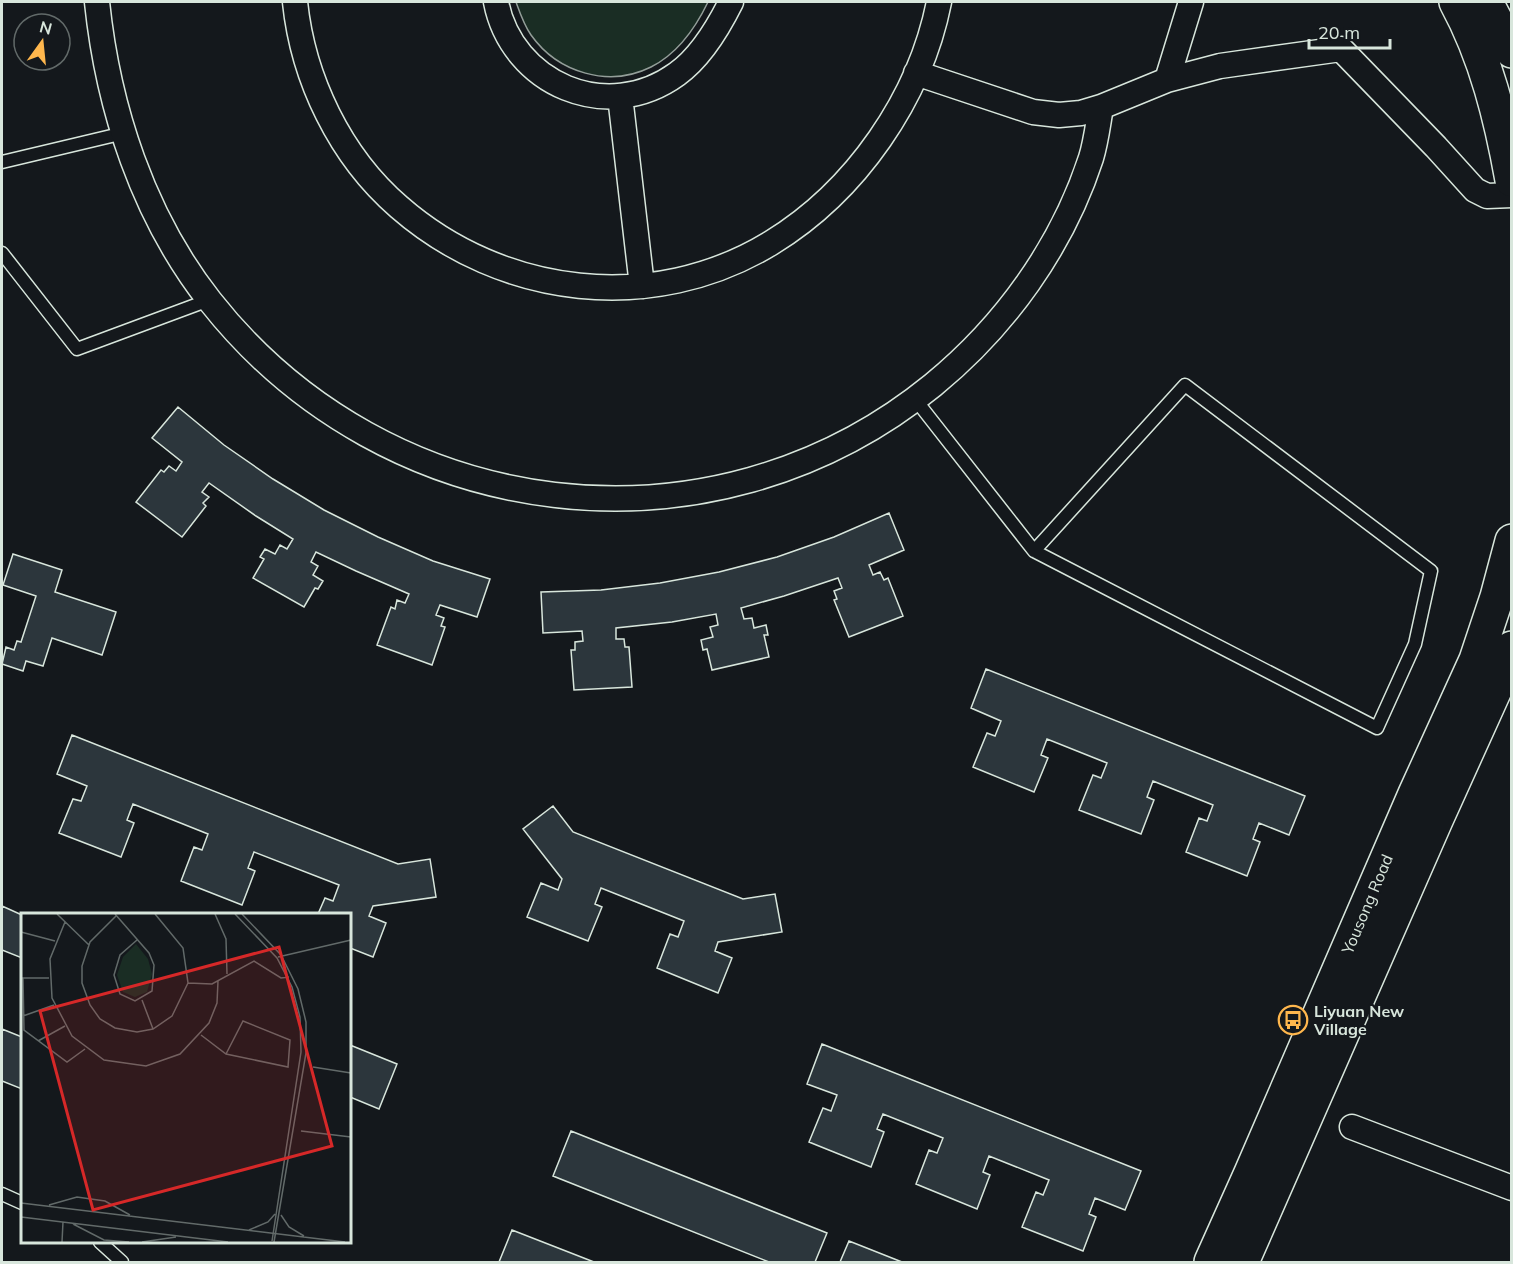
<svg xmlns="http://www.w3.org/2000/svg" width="1513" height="1264" font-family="Mulish,sans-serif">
<rect width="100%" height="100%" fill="#14181c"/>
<path fill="#1a2d24" stroke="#939e99" stroke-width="1.5" d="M 516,2 L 708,2 C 696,27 677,54 651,67 C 609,88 558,73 531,35 C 524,25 520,13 516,2 Z"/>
<path fill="#2c363c" stroke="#d8e6dc" stroke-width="1.5" d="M 178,407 L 224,445 L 273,479 L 324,510 L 378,537 L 433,561 L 490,579 L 477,617 L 440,605 L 436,615 L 444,618 L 441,626 L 445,627 L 432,665 L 377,645 L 391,607 L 395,609 L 397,600 L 405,603 L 409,594 L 356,571 L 316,552 L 311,562 L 318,566 L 313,575 L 323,581 L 318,589 L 315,588 L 304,607 L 253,578 L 264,559 L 260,557 L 265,549 L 275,554 L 280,545 L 287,549 L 293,539 L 256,516 L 209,483 L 202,492 L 209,497 L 203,503 L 206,506 L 182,537 L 136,502 L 161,470 L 164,472 L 169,466 L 176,471 L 182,462 L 152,438 Z
M 889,513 L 904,550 L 869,565 L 873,575 L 880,572 L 884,580 L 888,578 L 903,616 L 849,637 L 834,600 L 837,599 L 834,591 L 842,588 L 838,578 L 784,596 L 741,608 L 744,619 L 752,618 L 754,628 L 766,625 L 768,635 L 764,635 L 769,657 L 712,670 L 707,649 L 703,650 L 701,640 L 713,637 L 710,627 L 718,625 L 716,614 L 672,622 L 616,628 L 616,639 L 624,639 L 625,647 L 629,647 L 632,687 L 574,690 L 571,650 L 575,650 L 575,642 L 583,641 L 582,631 L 543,633 L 541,592 L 601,590 L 660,583 L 719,572 L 777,557 L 834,537 Z
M 13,554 L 62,570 L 55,592 L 116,612 L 102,655 L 52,638 L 43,666 L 26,661 L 23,671 L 2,664 L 6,647 L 14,650 L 17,641 L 21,642 L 36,596 L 3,585 Z
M 986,669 L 1305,796 L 1289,835 L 1259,823 L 1253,839 L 1260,842 L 1247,876 L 1186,852 L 1199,818 L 1207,821 L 1213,805 L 1153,781 L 1147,797 L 1154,800 L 1141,834 L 1079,810 L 1093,775 L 1101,778 L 1107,763 L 1047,739 L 1041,755 L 1048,758 L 1034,792 L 973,767 L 987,733 L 995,736 L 1001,721 L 971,708 Z
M 72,735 L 398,864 L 430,859 L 436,897 L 373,906 L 369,916 L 386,923 L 373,957 L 350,948 L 350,914 L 318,914 L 325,898 L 333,901 L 339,885 L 254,852 L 248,868 L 255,871 L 242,905 L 181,881 L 194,847 L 202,850 L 208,834 L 133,804 L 127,820 L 134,823 L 121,857 L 59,833 L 73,799 L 81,801 L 87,786 L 57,774 Z
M 553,806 L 573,832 L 743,899 L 775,894 L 782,932 L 718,942 L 715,951 L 732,958 L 718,993 L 657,968 L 670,934 L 678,937 L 684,921 L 601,888 L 595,904 L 602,907 L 588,941 L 527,917 L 541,883 L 558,890 L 562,879 L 523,829 Z
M 2,906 L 22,915 L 22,958 L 2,950 Z
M 2,1029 L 22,1037 L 22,1089 L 2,1081 Z
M 822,1044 L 1141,1171 L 1125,1210 L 1095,1198 L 1089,1214 L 1096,1217 L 1083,1251 L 1022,1227 L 1036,1192 L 1043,1195 L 1049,1180 L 989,1156 L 983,1172 L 990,1175 L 977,1209 L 916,1184 L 929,1150 L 937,1153 L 943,1138 L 883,1114 L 877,1129 L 884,1132 L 871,1167 L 809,1142 L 823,1108 L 831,1111 L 837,1095 L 807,1084 Z
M 350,1045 L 397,1064 L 379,1109 L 350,1097 Z
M 571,1131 L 827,1233 L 815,1262 L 769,1262 L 553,1176 Z
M 512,1230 L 594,1262 L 499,1262 Z
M 849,1241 L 902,1262 L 840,1262 Z"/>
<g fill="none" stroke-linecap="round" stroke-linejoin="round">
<g stroke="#d8e6dc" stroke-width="15">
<path id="service" d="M 2,162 L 124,133
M 2,253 L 77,349 L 209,300
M 915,399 L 1034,551 L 1377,728 L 1415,644 L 1431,571 L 1185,385 L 1034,551
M 2,1194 L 22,1203
M 100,1242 L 122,1262"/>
</g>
<g stroke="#d8e6dc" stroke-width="27">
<path id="minor" d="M 97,2 C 108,108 143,216 210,301 C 386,525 711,566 933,385 C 1005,326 1062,247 1091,158 C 1096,142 1098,124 1101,107
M 295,2 C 303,79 340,156 399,207 C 502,297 653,315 771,243 C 856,191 920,98 939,2
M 496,2 C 512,84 607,125 677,74 C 701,57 718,28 731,2
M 916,73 L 1033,112 L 1059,115 L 1081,113 L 1101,107 L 1167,80 L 1220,66 L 1341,49 L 1436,147 L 1475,190 L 1487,196 L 1512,195
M 1167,80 L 1191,2
M 620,96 L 642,286
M 1352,1127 L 1512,1188"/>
</g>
<g stroke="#d8e6dc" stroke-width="36">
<path id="secondary" d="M 1456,2 C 1486,57 1501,119 1512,180
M 1486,2 L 1512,51
M 1211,1262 L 1251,1173 L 1415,794 L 1476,660 L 1497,597 L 1512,541
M 1242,1262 L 1436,820 L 1503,672 L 1512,648"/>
</g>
<use href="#service" stroke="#14181c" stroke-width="12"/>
<use href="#minor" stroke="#14181c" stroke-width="24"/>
<use href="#secondary" stroke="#14181c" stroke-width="33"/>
</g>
<defs>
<g id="bus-ring" transform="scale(1.5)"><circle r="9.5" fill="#14181c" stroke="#ffb74d" stroke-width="1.5"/><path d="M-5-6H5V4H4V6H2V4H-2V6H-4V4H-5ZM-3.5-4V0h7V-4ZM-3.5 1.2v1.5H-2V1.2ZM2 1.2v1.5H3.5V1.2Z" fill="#ffb74d"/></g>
</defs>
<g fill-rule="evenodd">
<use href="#bus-ring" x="1293" y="1020"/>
</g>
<g text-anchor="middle" stroke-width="4.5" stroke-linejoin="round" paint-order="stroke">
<g font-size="16" fill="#d8e6dc" stroke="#14181c">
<text transform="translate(1367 904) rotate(-67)" y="6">Yousong Road</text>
</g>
<g font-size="16" font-weight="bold" fill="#d8e6dc" stroke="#14181c" text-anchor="start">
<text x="1314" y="1017">Liyuan New<tspan x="1314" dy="18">Village</tspan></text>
</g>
</g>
<g transform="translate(21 913)">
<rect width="330" height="330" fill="#14181c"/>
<path d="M 115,31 L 127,46 L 131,61 L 126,79 L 114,84 L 102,79 L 96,62 L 102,44 Z" fill="#1a2d24"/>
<path fill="none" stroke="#626a69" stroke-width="1.5" d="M 36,1 L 68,32M 94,1 L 128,40 L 133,52 L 131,78 L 114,88 L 99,81 L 93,62 L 99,42 L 116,27M 194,1 L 205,26 L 206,61M 214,1 L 256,45 L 271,74 L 279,104 L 280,139 L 251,328M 221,1 L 260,42 L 277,76 L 285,109 L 285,140 L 253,329M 95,3 L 69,29 L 61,53 L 61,70 L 69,92 L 79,106 L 94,115 L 116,119 L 132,116 L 151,103 L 167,70 L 162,35 L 134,1M 44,9 L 29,46 L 31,85 L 51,123 L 83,147 L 125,153 L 159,141 L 188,110 L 196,90 L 197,68M 0,19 L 34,28M 257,44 L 330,27M 0,65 L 28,65M 2,65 L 3,117 L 46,149 L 64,136M 167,70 L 191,71 L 233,48 L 260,65 L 268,64M 121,87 L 132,116M 2,103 L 33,92M 180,122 L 205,141 L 267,154 L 269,127 L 222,108 L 205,141M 17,128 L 44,113M 292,154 L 330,160M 280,218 L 330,224M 0,290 L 324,329M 28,292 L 56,284 L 84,288 L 109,302M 260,302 L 268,314 L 283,323M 0,304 L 207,329M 52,311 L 83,327 L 108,329M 228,317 L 247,309 L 254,301M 41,329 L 42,309M 121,329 L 155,324"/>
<path fill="#d62828" fill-opacity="0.15" stroke="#d62828" stroke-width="3" d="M 258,34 L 311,233 L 72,297 L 19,98 Z"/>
<rect width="330" height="330" fill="none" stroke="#d8e6dc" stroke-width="3"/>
</g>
<rect width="1513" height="1264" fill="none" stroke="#d8e6dc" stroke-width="6"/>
<g transform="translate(42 42) rotate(15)"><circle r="28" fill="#14181c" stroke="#626a69" stroke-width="1.5"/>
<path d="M0-4.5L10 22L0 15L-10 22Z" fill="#ffb74d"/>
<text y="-9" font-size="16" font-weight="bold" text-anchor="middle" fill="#d8e6dc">N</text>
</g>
<path d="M1309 39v9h81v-9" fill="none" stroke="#d8e6dc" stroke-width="3"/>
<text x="1318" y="39" font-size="18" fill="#d8e6dc" stroke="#14181c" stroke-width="4.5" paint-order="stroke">20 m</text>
</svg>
